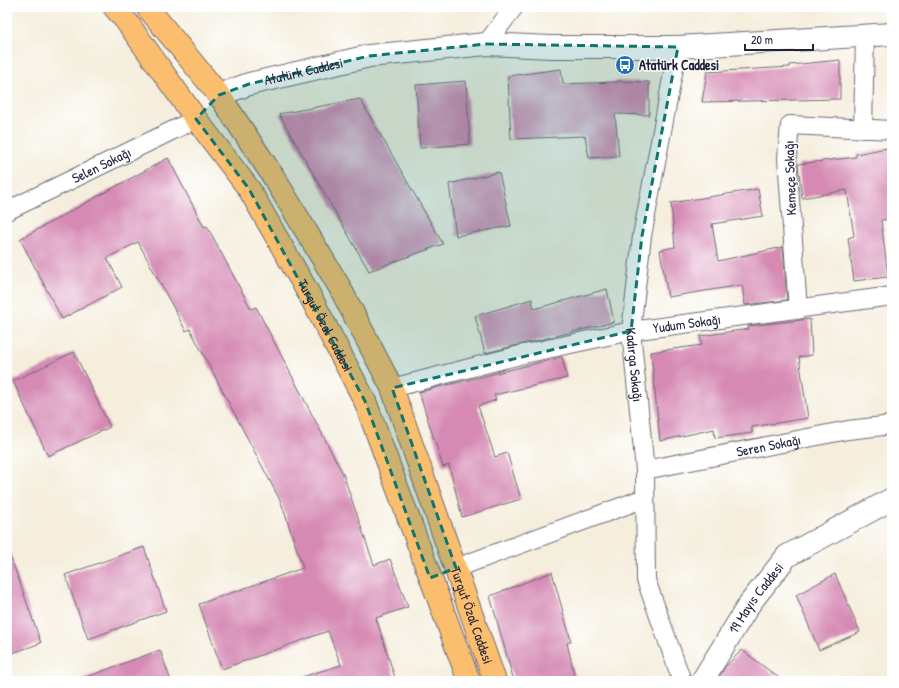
<svg xmlns="http://www.w3.org/2000/svg" width="899" height="688" font-family="'Patrick Hand',sans-serif">
<rect width="100%" height="100%" fill="#fff"/>
<filter id="ink" filterUnits="userSpaceOnUse"><feTurbulence type="fractalNoise" baseFrequency=".025" numOctaves="2"/><feDisplacementMap in="SourceGraphic" scale="8" xChannelSelector="R" yChannelSelector="G"/><feConvolveMatrix kernelMatrix="1 2 1 2 8 2 1 2 1" color-interpolation-filters="sRGB"/></filter>
<filter id="wash" filterUnits="userSpaceOnUse"><feTurbulence type="fractalNoise" baseFrequency=".012" numOctaves="4" result="noise"/><feDisplacementMap in="SourceGraphic" scale="16" xChannelSelector="R" yChannelSelector="G"/><feGaussianBlur stdDeviation="0.9" result="paint"/><feColorMatrix in="noise" values="0 0 0 0 0 0 0 0 0 0 0 0 0 0 0 0 0 1.4 0 .05"/><feComposite in="paint" operator="in"/></filter>
<g filter="url(#wash)">
<rect width="100%" height="100%" fill="#f5eedd"/>
<g id="blocks">
<path fill="#d589b3" d="M 840,60 L 840,99 L 702,102 L 707,72 L 790,67 L 790,65 Z
M 561,69 L 563,84 L 617,82 L 617,81 L 649,82 L 649,115 L 615,114 L 619,156 L 589,158 L 585,136 L 511,139 L 508,76 Z
M 466,81 L 470,144 L 420,148 L 416,85 Z
M 360,99 L 443,244 L 369,271 L 279,114 Z
M 892,147 L 892,219 L 881,220 L 888,277 L 854,281 L 848,238 L 854,236 L 847,190 L 802,198 L 798,164 L 856,157 L 856,154 Z
M 168,158 L 204,227 L 207,226 L 251,309 L 256,307 L 343,474 L 374,565 L 390,559 L 408,607 L 376,618 L 396,681 L 302,681 L 302,677 L 341,665 L 328,631 L 222,669 L 199,604 L 303,568 L 281,502 L 190,329 L 186,331 L 138,242 L 107,258 L 122,287 L 62,319 L 20,239 Z
M 499,172 L 511,226 L 456,236 L 449,184 Z
M 758,189 L 763,216 L 712,224 L 718,261 L 783,247 L 787,300 L 745,305 L 742,285 L 668,297 L 660,250 L 675,247 L 671,203 Z
M 607,289 L 614,322 L 485,353 L 475,316 L 532,299 L 534,309 Z
M 810,319 L 812,355 L 799,357 L 808,418 L 752,427 L 752,433 L 715,438 L 714,429 L 660,441 L 651,352 L 702,345 L 700,336 L 749,329 L 748,326 Z
M 74,352 L 110,427 L 48,456 L 13,381 Z
M 562,357 L 567,378 L 494,395 L 496,400 L 478,406 L 495,457 L 507,453 L 521,499 L 462,517 L 449,465 L 443,467 L 419,392 Z
M 144,547 L 166,611 L 88,639 L 65,575 Z
M 10,555 L 41,643 L 7,655 L 7,556 Z
M 552,572 L 571,641 L 567,643 L 576,681 L 514,681 L 490,596 Z
M 835,574 L 860,632 L 819,650 L 796,595 Z
M 160,650 L 171,681 L 81,681 L 81,679 Z
M 742,650 L 783,681 L 717,681 L 725,667 Z"/>
</g>
</g>
<g filter="url(#ink)">
<use href="#blocks" fill-opacity="0" stroke="#6c6974" stroke-width="1"/>
<g fill="none" stroke-linecap="round" stroke-linejoin="round">
<g stroke="#6c6974" stroke-width="20">
<g id="minor">
<path d="M 486,44 L 514,7"/>
<path id="s1" d="M 678,47 L 642,236 L 631,331 L 645,470 L 646,580 L 682,681"/>
<path d="M 863,129 L 865,35"/>
<path id="s2" d="M 7,211 L 196,119"/>
<path d="M 798,310 L 787,158 L 790,125 L 892,130"/>
<path id="s3" d="M 392,388 L 524,354 L 631,331 L 892,296"/>
<path id="s4" d="M 645,470 L 848,430 L 892,425"/>
<path d="M 456,568 L 645,498"/>
</g>
</g>
<g stroke="#6c6974" stroke-width="24">
<g id="tertiary">
<path id="s5" d="M 219,95 L 249,84 L 369,56 L 486,44 L 550,47 L 678,47 L 892,34"/>
<path id="s6" d="M 702,681 L 750,603 L 787,556 L 892,499"/>
</g>
</g>
<g stroke="#6c6974" stroke-width="24">
<g id="primary">
<path id="s7" d="M 114,7 L 127,22 L 196,119 L 249,189 L 309,294 L 365,401 L 469,681"/>
<path id="s8" d="M 147,7 L 219,95 L 273,176 L 339,286 L 392,388 L 495,681"/>
</g>
</g>
<use href="#minor" stroke="#fff" stroke-width="18"/>
<use href="#tertiary" stroke="#fff" stroke-width="22"/>
<use href="#primary" stroke="#fbbe6e" stroke-width="22"/>
</g>
</g>
<path fill="#0f766e" fill-opacity="0.2" stroke="#0f766e" stroke-width="3" stroke-dasharray="8 5" stroke-linejoin="round" d="M 486,44 L 678,47 L 642,236 L 631,331 L 392,388 L 456,568 L 430,578 L 365,401 L 249,189 L 196,119 L 219,95 L 249,84 L 369,56 Z"/>
<defs>
<g id="bus-disc" transform="scale(1)"><circle r="9.5" fill="#1f6fb2" stroke="#fff"/><path d="M-5-6H5V4H4V6H2V4H-2V6H-4V4H-5ZM-3.5-4V0h7V-4ZM-3.5 1.2v1.5H-2V1.2ZM2 1.2v1.5H3.5V1.2Z" fill="#fff"/></g>
</defs>
<g fill-rule="evenodd">
<use href="#bus-disc" x="625" y="65"/>
</g>
<g text-anchor="middle" stroke-width="3" stroke-linejoin="round" paint-order="stroke">
<g font-size="14" font-weight="bold" fill="#22223b" stroke="#fff" text-anchor="start">
<text x="639" y="70">Atatürk Caddesi</text>
</g>
<g font-size="14" fill="#22223b" stroke="#fff">
<text dy="5" stroke="none"><textPath href="#s5" startOffset="88">Atatürk Caddesi</textPath></text>
<text dy="5" stroke="none"><textPath href="#s2" startOffset="105">Selen Sokağı</textPath></text>
<text transform="translate(790 178) rotate(-92)" y="5">Kemeçe Sokağı</text>
<text dy="5" stroke="none"><textPath href="#s3" startOffset="302">Yudum Sokağı</textPath></text>
<text dy="5" stroke="none"><textPath href="#s7" startOffset="383">Turgut Özal Caddesi</textPath></text>
<text dy="5" stroke="none"><textPath href="#s1" startOffset="322">Kadırga Sokağı</textPath></text>
<text dy="5" stroke="none"><textPath href="#s4" startOffset="126">Seren Sokağı</textPath></text>
<text dy="5" stroke="none"><textPath href="#s6" startOffset="99">19 Mayıs Caddesi</textPath></text>
<text dy="5" stroke="none"><textPath href="#s8" startOffset="695">Turgut Özal Caddesi</textPath></text>
</g>
</g>
<rect width="899" height="688" fill="none" stroke="#fff" stroke-width="24"/>
<path d="M745 44v6h68v-6" fill="none" stroke="#22223b" stroke-width="2"/>
<text x="751" y="44" font-size="12" fill="#22223b" stroke="#ffffff" stroke-width="3" paint-order="stroke">20 m</text>
</svg>
